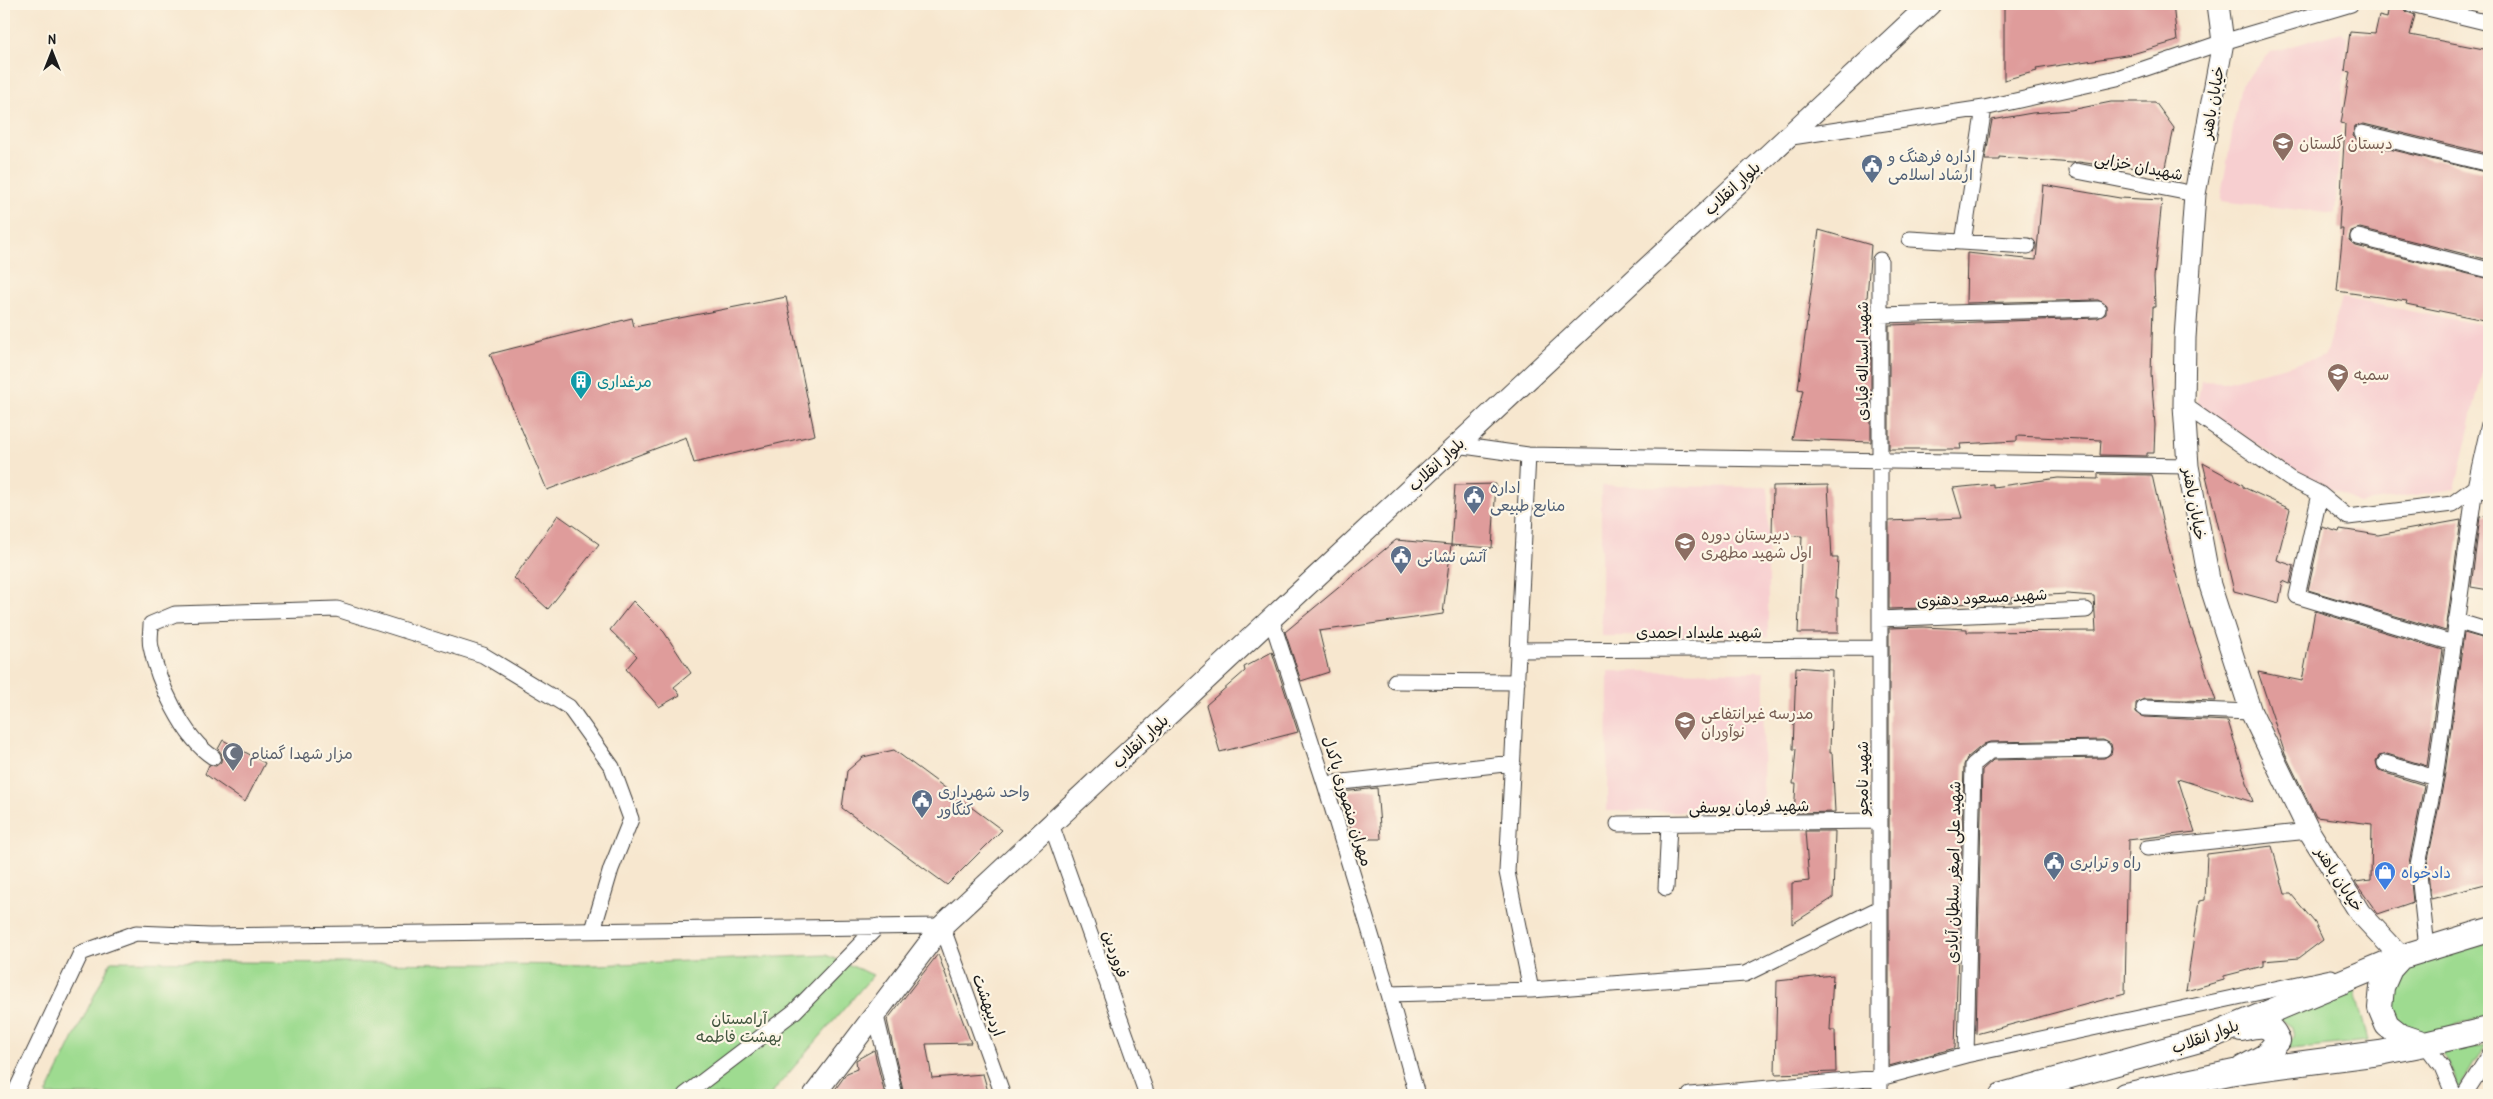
<svg xmlns="http://www.w3.org/2000/svg" width="2493" height="1099" font-family="'Patrick Hand','Playpen Sans Arabic',sans-serif">
<rect width="100%" height="100%" fill="#fcf5e5"/>
<filter id="ink" filterUnits="userSpaceOnUse"><feTurbulence type="fractalNoise" baseFrequency=".02" numOctaves="2"/><feDisplacementMap in="SourceGraphic" scale="10" xChannelSelector="R" yChannelSelector="G"/><feConvolveMatrix kernelMatrix="1 2 1 2 8 2 1 2 1" color-interpolation-filters="sRGB"/></filter>
<filter id="wash" filterUnits="userSpaceOnUse"><feTurbulence type="fractalNoise" baseFrequency=".0096" numOctaves="4" result="noise"/><feDisplacementMap in="SourceGraphic" scale="20" xChannelSelector="R" yChannelSelector="G"/><feGaussianBlur stdDeviation="1.12" result="paint"/><feColorMatrix in="noise" values="0 0 0 0 0 0 0 0 0 0 0 0 0 0 0 0 0 1.4 0 .05"/><feComposite in="paint" operator="in"/></filter>
<g filter="url(#wash)">
<rect width="100%" height="100%" fill="#f7e7cf"/>
<path fill="#f7cfd0" d="M 2341,32 L 2347,37 L 2335,214 L 2220,201 L 2241,84 L 2271,52 Z
M 2341,298 L 2489,326 L 2489,342 L 2455,489 L 2358,503 L 2291,467 L 2197,404 L 2201,381 L 2224,382 L 2325,356 Z
M 1601,486 L 1768,487 L 1768,637 L 1601,636 Z
M 1608,671 L 1764,672 L 1763,812 L 1607,811 Z"/>
<path fill="#9edb90" stroke="#5d7c56" d="M 2489,943 L 2489,1015 L 2425,1036 L 2408,1030 L 2398,1019 L 2390,1003 L 2391,986 L 2407,966 Z
M 826,955 L 873,975 L 770,1095 L 46,1095 L 111,961 L 597,965 Z
M 2354,987 L 2368,1041 L 2282,1050 L 2294,1037 L 2292,1026 L 2279,1017 Z
M 2485,1045 L 2459,1089 L 2444,1053 Z"/>
<g id="blocks">
<path fill="#df9c9b" d="M 2004,4 L 2173,4 L 2177,41 L 2132,54 L 2036,69 L 2037,71 L 2004,80 Z
M 2389,4 L 2402,4 L 2405,11 L 2415,15 L 2410,35 L 2489,50 L 2489,154 L 2364,124 L 2355,127 L 2353,136 L 2360,142 L 2489,173 L 2489,260 L 2360,228 L 2351,231 L 2349,240 L 2356,246 L 2489,279 L 2489,321 L 2406,304 L 2407,301 L 2337,291 L 2343,229 L 2339,229 L 2345,124 L 2341,123 L 2350,72 L 2345,71 L 2350,32 L 2375,34 L 2379,16 L 2387,18 Z
M 2111,102 L 2155,102 L 2174,128 L 2165,172 L 2114,165 L 2114,167 L 2079,162 L 2072,163 L 1999,157 L 1999,160 L 1985,160 L 1992,120 L 2032,113 L 2071,110 Z
M 2043,185 L 2120,198 L 2162,200 L 2154,277 L 2155,307 L 2153,307 L 2151,374 L 2155,425 L 2154,453 L 2147,453 L 2147,456 L 2100,455 L 2101,440 L 2017,436 L 2017,441 L 1960,444 L 1961,449 L 1889,449 L 1889,325 L 2098,318 L 2106,314 L 2106,305 L 2098,300 L 1966,303 L 1967,253 L 2036,260 Z
M 1819,230 L 1871,245 L 1865,325 L 1871,325 L 1871,442 L 1792,439 L 1803,390 L 1798,389 Z
M 786,297 L 815,435 L 694,463 L 686,437 L 547,490 L 490,354 L 632,318 L 634,327 Z
M 2203,463 L 2243,485 L 2243,487 L 2290,509 L 2277,560 L 2294,566 L 2290,584 L 2283,581 L 2279,603 L 2234,591 Z
M 2098,474 L 2152,475 L 2165,534 L 2189,621 L 2216,701 L 2144,699 L 2136,703 L 2136,712 L 2144,717 L 2228,721 L 2253,802 L 2178,779 L 2195,832 L 2128,840 L 2125,994 L 1976,1034 L 1982,770 L 1993,760 L 2104,758 L 2111,754 L 2112,749 L 2111,744 L 2103,740 L 1990,742 L 1984,744 L 1967,758 L 1964,765 L 1955,1048 L 1889,1066 L 1889,628 L 1923,627 L 1967,629 L 1967,632 L 2096,631 L 2094,596 L 2067,594 L 2012,597 L 2012,602 L 1922,605 L 1922,608 L 1889,609 L 1889,521 L 1962,518 L 1953,488 L 1993,484 L 1993,487 L 2058,478 L 2098,479 Z
M 1496,484 L 1492,548 L 1451,545 L 1455,485 Z
M 1828,485 L 1832,558 L 1838,558 L 1836,598 L 1838,598 L 1838,633 L 1798,633 L 1802,536 L 1772,537 L 1773,486 Z
M 558,515 L 599,544 L 548,609 L 514,578 Z
M 2489,515 L 2489,590 L 2471,587 L 2480,517 Z
M 2461,520 L 2446,631 L 2308,590 L 2322,527 L 2339,532 L 2340,529 L 2378,535 Z
M 1396,540 L 1451,545 L 1443,614 L 1319,631 L 1329,672 L 1301,681 L 1285,632 Z
M 633,601 L 664,632 L 691,673 L 674,687 L 680,695 L 659,707 L 626,669 L 637,656 L 610,630 Z
M 2315,611 L 2443,650 L 2427,766 L 2387,754 L 2379,756 L 2376,761 L 2378,769 L 2382,772 L 2424,785 L 2409,863 L 2413,902 L 2378,914 L 2355,882 L 2371,880 L 2372,824 L 2316,817 L 2285,754 L 2258,672 L 2302,681 Z
M 2464,633 L 2489,640 L 2489,884 L 2431,899 L 2427,865 L 2444,780 Z
M 1272,652 L 1298,732 L 1220,752 L 1206,705 L 1245,671 L 1244,667 Z
M 1796,667 L 1832,670 L 1830,753 L 1832,753 L 1835,812 L 1794,813 L 1796,784 L 1793,784 L 1796,749 L 1793,749 Z
M 223,740 L 265,763 L 245,802 L 205,774 L 209,765 L 216,766 L 221,762 L 222,754 L 218,749 Z
M 894,750 L 1002,830 L 947,885 L 842,808 L 847,771 L 863,757 Z
M 1377,788 L 1381,839 L 1353,839 L 1342,792 Z
M 1805,831 L 1835,831 L 1833,898 L 1792,924 L 1792,883 L 1809,881 Z
M 2272,846 L 2285,894 L 2291,894 L 2315,923 L 2323,940 L 2299,958 L 2263,961 L 2263,966 L 2224,976 L 2224,980 L 2186,991 L 2199,901 L 2205,900 L 2207,854 Z
M 938,954 L 971,1043 L 926,1044 L 932,1078 L 983,1074 L 989,1095 L 904,1095 L 887,1020 Z
M 1833,975 L 1830,1030 L 1835,1030 L 1836,1072 L 1775,1074 L 1777,981 Z
M 874,1050 L 885,1095 L 831,1095 L 847,1073 L 857,1069 L 856,1060 Z"/>
</g>
</g>
<g filter="url(#ink)">
<use href="#blocks" fill-opacity="0" stroke="#3d3a37" stroke-width="1"/>
<g fill="none" stroke-linecap="round" stroke-linejoin="round">
<g stroke="#3d3a37" stroke-width="17">
<path id="street" d="M 2411,4 L 2489,23
M 2362,133 L 2489,164
M 1785,138 L 1984,108 L 2117,78 L 2223,42 L 2351,4
M 2077,171 L 2195,194
M 2358,237 L 2489,270
M 1910,239 L 2028,246
M 1963,242 L 1984,108
M 1880,260 L 1880,1095
M 1880,315 L 2098,309
M 2184,405 L 2290,479 L 2320,494 L 2348,517 L 2452,504 L 2475,487 L 2489,491
M 1457,445 L 1528,455 L 2188,466
M 1528,455 L 1507,872 L 1531,990 L 1745,974 L 1880,908
M 2320,494 L 2297,596 L 2453,643
M 1271,618 L 1325,784 L 1389,994 L 1531,990
M 1880,619 L 2086,610
M 2456,621 L 2489,631
M 1518,650 L 1880,648
M 1395,681 L 1517,682
M 2144,708 L 2251,712
M 213,757 C 184,739 157,680 151,647 C 149,640 151,631 151,624 L 175,614 L 337,609 L 483,655 L 569,707 L 612,767 L 631,819 L 611,869 L 593,930
M 2385,763 L 2435,778
M 1325,784 L 1513,763
M 1051,824 L 1147,1095
M 1618,824 L 1880,821
M 2147,848 L 2309,831
M 1666,888 L 1669,824
M 2427,948 L 2418,865 L 2435,778 L 2475,487 L 2489,424
M 1389,994 L 1417,1095
M 875,1012 L 895,1095
M 2425,1044 L 2442,1067 L 2454,1095
M 1966,1055 L 1973,765 L 1990,751 L 2103,749
M 14,1095 L 81,953 L 136,933 L 210,936 L 942,926 L 1003,1095
M 685,1095 L 795,1011 L 878,926
M 1690,1095 L 1880,1078 L 1966,1055 L 2331,977
M 2464,1095 L 2489,1056"/>
</g>
<g stroke="#3d3a37" stroke-width="23">
<path id="secondary" d="M 2218,4 L 2223,42 L 2195,194 L 2185,338 L 2184,405 L 2188,466 L 2210,585 L 2251,712 L 2309,831 L 2360,913 L 2401,957
M 814,1095 L 942,926 L 1930,4"/>
</g>
<g stroke="#3d3a37" stroke-width="26">
<path id="primary" d="M 2489,930 L 2401,957 L 2390,969 L 2382,987 L 2380,1008 L 2387,1025 L 2401,1036 L 2425,1044 L 2489,1029
M 2241,1029 C 2259,1025 2271,1021 2278,1041 L 2265,1056 L 2243,1068
M 2002,1095 L 2207,1038 L 2401,957
M 2125,1095 L 2234,1072 L 2380,1053 L 2425,1044"/>
</g>
<use href="#street" stroke="#fff" stroke-width="15"/>
<use href="#secondary" stroke="#fff" stroke-width="21"/>
<use href="#primary" stroke="#fff" stroke-width="24"/>
</g>
</g>
<defs>
<g id="school-pin" transform="scale(1.125)"><path d="M0 17L-7.5 6A9.5 9.5 0 1 1 7.5 6Z" fill="#8d6e63" stroke="#fcf5e5"/><path d="M0-5L7-2L0 1L-7-2ZM-4 1L0 2.5L4 1V4Q0 6-4 4Z" fill="#fff"/></g>
<g id="civic-pin" transform="scale(1.125)"><path d="M0 17L-7.5 6A9.5 9.5 0 1 1 7.5 6Z" fill="#5c6f8a" stroke="#fcf5e5"/><path d="M-.6-6.5H3V-4.5H.6V-3L4-1V1h2V6H-6V1h2V-1L-.6-3ZM-1.2 2.5V6h2.4V2.5Z" fill="#fff"/></g>
<g id="building-pin" transform="scale(1.125)"><path d="M0 17L-7.5 6A9.5 9.5 0 1 1 7.5 6Z" fill="#0f9aa8" stroke="#fcf5e5"/><path d="M-4-6H4V6H1V3H-1V6H-4ZM-2.5-4.3h1.7v1.8h-1.7ZM.8-4.3h1.7v1.8H.8ZM-2.5-1h1.7V.8h-1.7ZM.8-1h1.7V.8H.8Z" fill="#fff"/></g>
<g id="mosque-pin" transform="scale(1.125)"><path d="M0 17L-7.5 6A9.5 9.5 0 1 1 7.5 6Z" fill="#6b7280" stroke="#fcf5e5"/><path d="M3.5-4.9A6 6 0 1 0 3.5 4.9A5 5 0 1 1 3.5-4.9Z" fill="#fff"/></g>
<g id="shop-pin" transform="scale(1.125)"><path d="M0 17L-7.5 6A9.5 9.5 0 1 1 7.5 6Z" fill="#3f7fe0" stroke="#fcf5e5"/><path d="M-5-2.5h2.3a2.7 3.5 0 0 1 5.4 0H5L5.5 6h-11ZM-1.5-2.5h3a1.5 2.3 0 0 0-3 0Z" fill="#fff"/></g>
</defs>
<g fill-rule="evenodd">
<use href="#school-pin" x="2283" y="143"/>
<use href="#civic-pin" x="1872" y="165"/>
<use href="#school-pin" x="2338" y="374"/>
<use href="#building-pin" x="581" y="381"/>
<use href="#civic-pin" x="1474" y="496"/>
<use href="#school-pin" x="1685" y="543"/>
<use href="#civic-pin" x="1401" y="556"/>
<use href="#school-pin" x="1685" y="722"/>
<use href="#mosque-pin" x="233" y="753"/>
<use href="#civic-pin" x="922" y="800"/>
<use href="#civic-pin" x="2054" y="862"/>
<use href="#shop-pin" x="2385" y="872"/>
</g>
<g text-anchor="middle" stroke-width="4.5" stroke-linejoin="round" paint-order="stroke">
<g font-size="16" fill="#1c1c1c" stroke="#fcf5e5">
<text transform="translate(2212 102) rotate(-80)" y="6">خیابان باهنر</text>
<text transform="translate(2139 166) rotate(11)" y="6">شهیدان خزایی</text>
<text transform="translate(1732 188) rotate(-43)" y="6">بلوار انقلاب</text>
<text transform="translate(1862 361) rotate(-90)" y="6">شهید اسداله قبادی</text>
<text transform="translate(1436 464) rotate(-43)" y="6">بلوار انقلاب</text>
<text transform="translate(2195 504) rotate(80)" y="6">خیابان باهنر</text>
<text transform="translate(1982 597) rotate(-3)" y="6">شهید مسعود دهنوی</text>
<text x="1699" y="638">شهید علیداد احمدی</text>
<text transform="translate(1140 741) rotate(-43)" y="6">بلوار انقلاب</text>
<text transform="translate(1862 778) rotate(-90)" y="6">شهید نامجو</text>
<text transform="translate(1348 801) rotate(73)" y="6">مهران منصوری پاکدل</text>
<text transform="translate(1749 806) rotate(-1)" y="6">شهید فرمان یوسفی</text>
<text transform="translate(1953 872) rotate(-89)" y="6">شهید علی اصغر سلطان آبادی</text>
<text transform="translate(2340 879) rotate(57)" y="6">خیابان باهنر</text>
<text transform="translate(1116 954) rotate(71)" y="6">فروردین</text>
<text transform="translate(989 1005) rotate(70)" y="6">اردیبهشت</text>
<text transform="translate(2205 1036) rotate(-20)" y="6">بلوار انقلاب</text>
</g>
<g font-size="16" fill="#785e54" stroke="#fcf5e5" text-anchor="start">
<text x="2299" y="149">دبستان گلستان</text>
<text x="2354" y="380">سمیه</text>
<text x="1701" y="540">دبیرستان دوره<tspan x="1701" dy="18">اول شهید مطهری</tspan></text>
<text x="1701" y="719">مدرسه غیرانتفاعی<tspan x="1701" dy="18">نوآوران</tspan></text>
</g>
<g font-size="16" fill="#4e5e75" stroke="#fcf5e5" text-anchor="start">
<text x="1888" y="162">اداره فرهنگ و<tspan x="1888" dy="18">ارشاد اسلامی</tspan></text>
<text x="1490" y="493">اداره<tspan x="1490" dy="18">منابع طبیعی</tspan></text>
<text x="1417" y="562">آتش نشانی</text>
<text x="938" y="797">واحد شهرداری<tspan x="938" dy="18">کنگاور</tspan></text>
<text x="2070" y="868">راه و ترابری</text>
</g>
<g font-size="16" fill="#0d838f" stroke="#fcf5e5" text-anchor="start">
<text x="597" y="387">مرغداری</text>
</g>
<g font-size="16" fill="#5b616d" stroke="#fcf5e5" text-anchor="start">
<text x="249" y="759">مزار شهدا گمنام</text>
</g>
<g font-size="16" fill="#366cbe" stroke="#fcf5e5" text-anchor="start">
<text x="2401" y="878">دادخواه</text>
</g>
<g font-size="16" fill="#43553f" stroke="#fcf5e5">
<text x="739" y="1024">آرامستان<tspan x="739" dy="18">بهشت فاطمه</tspan></text>
</g>
</g>
<rect width="2493" height="1099" fill="none" stroke="#fcf5e5" stroke-width="20"/>
<g transform="translate(52 52)" stroke="#fcf5e5" stroke-width="4" paint-order="stroke">
<path d="M0-4L9 19L0 12L-9 19Z" fill="#1c1c1c"/>
<text y="-8" font-size="14" font-weight="bold" text-anchor="middle" fill="#1c1c1c">N</text>
</g>
</svg>
